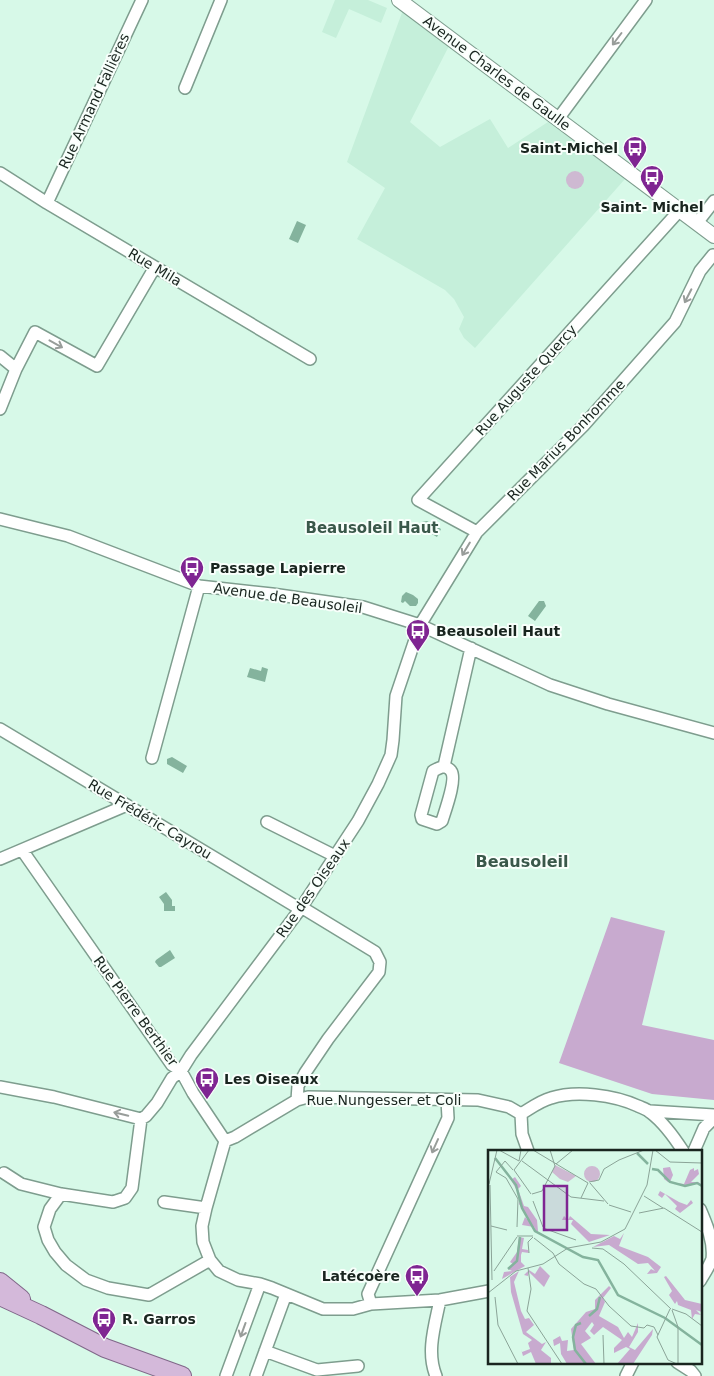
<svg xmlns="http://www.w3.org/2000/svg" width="714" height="1376" font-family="'DejaVu Sans',sans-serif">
<rect width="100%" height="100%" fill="#d7f9e8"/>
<path fill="#c5efda" d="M 335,0 L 368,0 L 387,8 L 381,23 L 349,9 L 336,38 L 322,32 Z
M 403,10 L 450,44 L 410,122 L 440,147 L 490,119 L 508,148 L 548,122 L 625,179 L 475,348 L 464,338 L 459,329 L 464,317 L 454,299 L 445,290 L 357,239 L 385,188 L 347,162 Z"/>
<path fill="#ceb9d2" d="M566 180a9 9 0 1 1 18 0a9 9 0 1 1-18 0Z"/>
<path fill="#c8aacf" d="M 611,917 L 665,931 L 642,1025 L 714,1040 L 714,1100 L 652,1094 L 559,1063 Z"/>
<path fill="#84b39d" d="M 297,221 L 306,225 L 298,243 L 289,239 Z
M 427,521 L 441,529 L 437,537 L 421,528 L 422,522 Z
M 406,592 L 413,595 L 418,599 L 418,603 L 416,606 L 410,606 L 405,601 L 403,603 L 401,602 L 402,596 Z
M 539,601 L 544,601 L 546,606 L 535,621 L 528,616 Z
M 262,667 L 268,669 L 265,682 L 247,677 L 250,668 L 261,671 Z
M 172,757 L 187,766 L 183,773 L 167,764 L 167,759 Z
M 166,892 L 172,900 L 172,906 L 175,906 L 175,911 L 164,911 L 164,904 L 159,897 Z
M 170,950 L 175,958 L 161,967 L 159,967 L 155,962 L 156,960 Z"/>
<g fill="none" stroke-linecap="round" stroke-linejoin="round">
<g stroke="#7e9d8e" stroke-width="14">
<path id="minor" d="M 185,88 L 221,0
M 558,119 L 646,0
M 0,173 L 47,203 L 310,359
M 47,203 L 142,0
M 697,223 L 714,201
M 0,356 L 16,369
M 0,409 L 16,369 L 35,332 L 97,366 L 155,267
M 0,519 L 68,536 L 199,586 L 272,594 L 363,607 L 420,625 L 550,685 L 608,704 L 714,733
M 477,532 L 418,500 L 679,211
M 0,729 L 295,906 L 306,910 L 375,952 L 380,962 L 379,972 L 328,1039 L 305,1073 L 298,1086 L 297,1100
M 152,758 L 199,586
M 444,766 C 446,767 450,769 451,771 C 457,779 445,811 442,821 L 437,824 L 422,819 L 421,815 L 433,771 L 437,769 L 444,766 L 471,648
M 267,822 L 335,856
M 22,850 L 172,1065 L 181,1071 L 193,1093 L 225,1141 L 206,1208 L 202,1226 L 203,1242 L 210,1260 L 219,1271 L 238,1280 L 260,1284 L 272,1288 L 323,1309 L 353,1309 L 371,1304 L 440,1300 L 489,1291
M 0,859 L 127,805
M 0,1087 L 54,1097 L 141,1119 L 146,1116 L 157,1103 L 172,1078 L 181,1071 L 191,1055 L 301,908 L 358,821 L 378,784 L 391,755 L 393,740 L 396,696 L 420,625 L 477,532 L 583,426 L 675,322 L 700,271 L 713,255
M 650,1111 L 714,1115
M 521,1114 C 531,1108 540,1101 551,1098 C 576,1090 614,1095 638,1106 C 642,1108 647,1109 651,1113 C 664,1123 674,1137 683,1151
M 521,1114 L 522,1134 L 528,1151
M 225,1141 L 235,1137 L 297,1100 L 308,1097 L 478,1100 L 509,1107 L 521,1114
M 694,1151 L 704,1128 L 714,1118
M 4,1173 L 21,1184 L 61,1194 L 113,1202 L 125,1198 L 132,1188 L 141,1119
M 61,1194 L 50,1209 L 44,1227 L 48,1240 L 55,1252 L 66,1265 L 86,1280 L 108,1288 L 149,1295 L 210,1260
M 164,1202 L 206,1208
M 700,1209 C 707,1225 714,1242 712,1259 C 709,1267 704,1274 700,1281
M 371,1304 L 368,1294 L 448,1118 L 447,1100
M 265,1351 L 317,1370 L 358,1366
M 677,1362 L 691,1371 L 695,1376
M 226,1376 L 260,1284
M 256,1376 L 286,1294
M 436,1376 C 426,1352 435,1325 440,1300
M 626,1376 L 633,1362"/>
</g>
<g stroke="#7e9d8e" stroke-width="16">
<path id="tertiary" d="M 399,0 L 714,236"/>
</g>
<g stroke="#806789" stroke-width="20">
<path id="primary" d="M 0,1282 L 21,1299
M 0,1296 L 41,1315 L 105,1348 L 182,1376"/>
</g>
<use href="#minor" stroke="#fff" stroke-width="11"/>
<use href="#tertiary" stroke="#fff" stroke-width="14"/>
<use href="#primary" stroke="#d4b9da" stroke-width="18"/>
</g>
<defs><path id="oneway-shaft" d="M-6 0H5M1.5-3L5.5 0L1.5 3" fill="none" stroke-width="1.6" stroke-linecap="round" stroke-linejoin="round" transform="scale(1.25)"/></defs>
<g stroke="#989d9a">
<use href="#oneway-shaft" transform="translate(617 39) rotate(127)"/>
<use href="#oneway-shaft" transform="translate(688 296) rotate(117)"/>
<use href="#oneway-shaft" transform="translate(56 344) rotate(29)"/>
<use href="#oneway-shaft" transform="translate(466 549) rotate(121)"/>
<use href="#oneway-shaft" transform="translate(121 1114) rotate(-166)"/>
<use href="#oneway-shaft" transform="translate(435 1146) rotate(114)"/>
<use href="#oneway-shaft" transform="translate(243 1330) rotate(110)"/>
</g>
<defs>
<g id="bus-pin" transform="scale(1.25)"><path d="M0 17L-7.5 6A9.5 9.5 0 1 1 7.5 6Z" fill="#7f2592" stroke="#f8fffb"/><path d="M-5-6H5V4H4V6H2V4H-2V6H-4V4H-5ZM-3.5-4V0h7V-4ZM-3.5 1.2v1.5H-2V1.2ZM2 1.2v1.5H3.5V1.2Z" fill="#fff"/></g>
</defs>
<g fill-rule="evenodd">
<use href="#bus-pin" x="635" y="148"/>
<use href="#bus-pin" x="652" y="177"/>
<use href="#bus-pin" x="192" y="568"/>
<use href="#bus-pin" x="418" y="631"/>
<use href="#bus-pin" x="207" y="1079"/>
<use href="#bus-pin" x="417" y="1276"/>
<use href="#bus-pin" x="104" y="1319"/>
</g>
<g text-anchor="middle" stroke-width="4" stroke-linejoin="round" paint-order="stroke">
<g font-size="14" fill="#19251f" stroke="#f8fffb">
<text transform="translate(497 73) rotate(37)" y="5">Avenue Charles de Gaulle</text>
<text transform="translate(94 101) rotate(-65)" y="5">Rue Armand Fallières</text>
<text transform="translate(155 267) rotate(31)" y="5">Rue Mila</text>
<text transform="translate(526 380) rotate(-48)" y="5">Rue Auguste Quercy</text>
<text transform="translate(566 440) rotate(-46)" y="5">Rue Marius Bonhomme</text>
<text transform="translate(288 598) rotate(8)" y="5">Avenue de Beausoleil</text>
<text transform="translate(150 819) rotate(31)" y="5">Rue Frédéric Cayrou</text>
<text transform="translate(313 888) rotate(-55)" y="5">Rue des Oiseaux</text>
<text transform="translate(136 1011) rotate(54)" y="5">Rue Pierre Berthier</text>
<text x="384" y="1105">Rue Nungesser et Coli</text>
</g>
<g font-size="14" font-weight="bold" fill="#19251f" stroke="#f8fffb" text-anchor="start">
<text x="618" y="153" text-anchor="end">Saint-Michel</text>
<text x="652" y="212" text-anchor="middle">Saint- Michel</text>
<text x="210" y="573">Passage Lapierre</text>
<text x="436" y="636">Beausoleil Haut</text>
<text x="224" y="1084">Les Oiseaux</text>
<text x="400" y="1281" text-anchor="end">Latécoère</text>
<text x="122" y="1324">R. Garros</text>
</g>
<g font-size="15" font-weight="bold" fill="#3a584a" stroke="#f8fffb">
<text x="372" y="533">Beausoleil Haut</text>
</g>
<g font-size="16" font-weight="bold" fill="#3a584a" stroke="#f8fffb">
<text x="522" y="867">Beausoleil</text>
</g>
</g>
<g transform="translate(488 1150)">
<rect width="214" height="214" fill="#d7f9e8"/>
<path d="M 67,15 L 88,26 L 80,32 L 72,29 L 64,22 ZM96 24a8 8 0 1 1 16 0a8 8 0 1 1-16 0Z" fill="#ceb9d2"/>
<path d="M 182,17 L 185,25 L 182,32 L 196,34 L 202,20 L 206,18 L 206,21 L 210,19 L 211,24 L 203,32 L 210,32 L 213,34 L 214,36 L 209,33 L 197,36 L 180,32 L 176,29 L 175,18 ZM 27,27 L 33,36 L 30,39 L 36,56 L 40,57 L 49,70 L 50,81 L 48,82 L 46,77 L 34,75 L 37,67 L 45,76 L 31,54 L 32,46 L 23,30 ZM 172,41 L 191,52 L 199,55 L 203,50 L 205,53 L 192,63 L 187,59 L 189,56 L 177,44 L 174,48 L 170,45 ZM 76,66 L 80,70 L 82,66 L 103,84 L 122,85 L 101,92 L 83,74 L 85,70 L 74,70 ZM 136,83 L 131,96 L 160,107 L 173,117 L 169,123 L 159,124 L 163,119 L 167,121 L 160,113 L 150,114 L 121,95 L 105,97 L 126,86 L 132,89 ZM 31,87 L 36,88 L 34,99 L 40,100 L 41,103 L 34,102 L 33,105 L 33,112 L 37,116 L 14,129 L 16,122 L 24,121 L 20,119 L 25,114 L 22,112 L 29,102 ZM 52,116 L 62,126 L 56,137 L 41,122 L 40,126 L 36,125 L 41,120 L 47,124 ZM 31,121 L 26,132 L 33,161 L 37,169 L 41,168 L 46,175 L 38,182 L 54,194 L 58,192 L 53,200 L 63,208 L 63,214 L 48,214 L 43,202 L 35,206 L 33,199 L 34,202 L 42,199 L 40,193 L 44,190 L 35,184 L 23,142 L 22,127 ZM 178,126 L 197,150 L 214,154 L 214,162 L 208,160 L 213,165 L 207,164 L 204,169 L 203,160 L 190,155 L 189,151 L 187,154 L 181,145 L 184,141 L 176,127 ZM 121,136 L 123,138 L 115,148 L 117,152 L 111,166 L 130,177 L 136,188 L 140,182 L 144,187 L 150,173 L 150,182 L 141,197 L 147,200 L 165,179 L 164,185 L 145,214 L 129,214 L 142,199 L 138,197 L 126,203 L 126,198 L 134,190 L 115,177 L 106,185 L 102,181 L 106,175 L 104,172 L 97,181 L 103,188 L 93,194 L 108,214 L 79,214 L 73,204 L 72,193 L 66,196 L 65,190 L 72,186 L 74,191 L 80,190 L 79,201 L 86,200 L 83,179 L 98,162 L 107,159 L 107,150 Z" fill="#c8aacf"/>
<path fill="none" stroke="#84b39d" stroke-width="2.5" d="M 149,3 L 160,14M 7,8 L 28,35 L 34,58 L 47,81 L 95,107 L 110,110 L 130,145 L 177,168 L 214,195M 164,19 L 170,20 L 182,32 L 197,36 L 209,33 L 214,36M 20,119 L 29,111 L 32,87M 101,166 L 109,159 L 112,147M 93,173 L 88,175 L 85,187 L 87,200 L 98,214"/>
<path fill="none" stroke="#8ba498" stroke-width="1" d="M 11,0 L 31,11 L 33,0M 45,0 L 100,33M 167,0 L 182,12 L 214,13M 131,10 L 156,0M 34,11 L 83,47 L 116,51M 68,14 L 85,0M 26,20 L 43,44M 26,20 L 41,0M 8,22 L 18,28 L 30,49 L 29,77M 8,22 L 17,11 L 25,20M 101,32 L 111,30 L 116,19 L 131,10M 102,33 L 120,54M 1,34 L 9,0M 2,35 L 4,130M 44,44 L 54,41 L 67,16 L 62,0M 156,46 L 175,58M 93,48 L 100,33M 45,51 L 55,77M 121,55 L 143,62M 151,63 L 176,58 L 214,82M 3,76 L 19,80M 55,78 L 88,90M 29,86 L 45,86M 46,88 L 65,103 L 71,114 L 96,134 L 108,139 L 121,156 L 143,176 L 156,178 L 159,175 L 166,177 L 170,185M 104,98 L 115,99 L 136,114 L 183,159M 41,103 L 40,92 L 45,87M 40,118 L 43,139 L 39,161 L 74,214M 6,121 L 29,87M 0,143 L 28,121 L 55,114 L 80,98 L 113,92 L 137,79 L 159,35 L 165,0M 7,147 L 10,175 L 30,214M 182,159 L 169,187 L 180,210 L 189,214M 184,159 L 198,164 L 214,176M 184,160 L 190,177 L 190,214M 115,185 L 116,214"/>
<path fill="#7f2592" fill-opacity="0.15" stroke="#7f2592" stroke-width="2.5" d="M 56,36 L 79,36 L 79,80 L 56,80 Z"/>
<rect width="214" height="214" fill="none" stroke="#19251f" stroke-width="2.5"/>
</g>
</svg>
